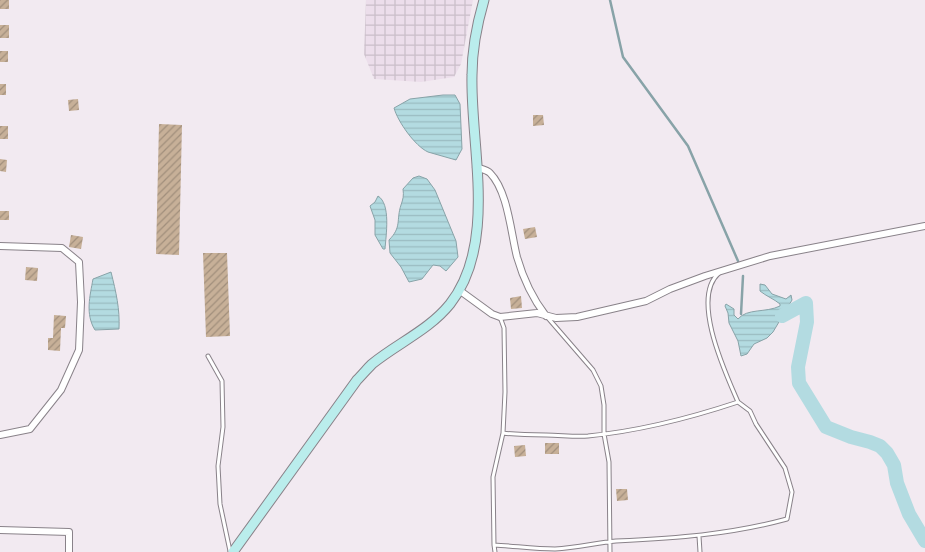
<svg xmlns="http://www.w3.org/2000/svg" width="925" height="552" font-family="'Noto Serif',serif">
<defs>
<pattern id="industrial-grid" width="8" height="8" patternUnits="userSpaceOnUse" patternTransform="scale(1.25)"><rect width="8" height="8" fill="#ecdeeb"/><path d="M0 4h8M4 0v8" fill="none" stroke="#cabec9"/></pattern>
<pattern id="water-rules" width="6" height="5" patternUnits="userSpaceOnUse" patternTransform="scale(1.25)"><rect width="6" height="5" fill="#b3dbe1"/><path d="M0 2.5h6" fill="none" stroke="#9abcc1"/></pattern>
<pattern id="building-hatch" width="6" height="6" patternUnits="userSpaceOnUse" patternTransform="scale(1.25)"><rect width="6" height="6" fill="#c7b098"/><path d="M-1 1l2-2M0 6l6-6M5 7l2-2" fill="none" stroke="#a18f7c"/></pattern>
</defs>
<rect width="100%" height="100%" fill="#f2eaf1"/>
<path fill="url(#industrial-grid)" d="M 366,0 L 473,0 L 461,64 L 454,77 L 421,82 L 374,79 L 364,54 Z"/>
<path fill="url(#water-rules)" stroke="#88a3a8" d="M 443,95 L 455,95 L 460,104 L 462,149 L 456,160 C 447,157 437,155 428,152 C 415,146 398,122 394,108 L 410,99 Z
M 419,176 L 427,179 L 435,190 L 456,241 L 458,257 L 446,271 L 440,266 L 433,265 L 422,279 L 409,282 L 401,267 L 390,253 L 389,240 C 402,227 396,220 401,205 C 403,199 404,196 403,189 L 413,178 Z
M 378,196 C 391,204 386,235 385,249 L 383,249 L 375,235 L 375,220 L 370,206 L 375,202 Z
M 111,272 C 116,292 120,309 119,329 L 95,330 C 85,314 90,296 93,279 Z
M 760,284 L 765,285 L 772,294 L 786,299 L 791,295 L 792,300 L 773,332 L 767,338 L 754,344 L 747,354 L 741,356 L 738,341 L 729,323 L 728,313 L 725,306 L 726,304 L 734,309 L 734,315 L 738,319 C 747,308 766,313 780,306 L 780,304 C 774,299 766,296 760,291 Z"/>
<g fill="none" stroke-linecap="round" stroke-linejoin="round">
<path stroke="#88a3a8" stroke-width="2.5" d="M 610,0 L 623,57 L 688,146 L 738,261
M 741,314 L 743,276"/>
<path stroke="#b3dbe1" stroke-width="14" d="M 782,316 L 806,303 L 807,322 L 798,367 L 799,383 L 826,427 L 851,437 L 870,442 L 880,446 L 887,453 L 894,465 L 897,483 L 909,514 L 925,541"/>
</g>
<path fill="url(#building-hatch)" d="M 0,0 L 9,0 L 9,9 L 0,9 Z
M 0,25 L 9,25 L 9,38 L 0,38 Z
M 0,51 L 8,51 L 8,62 L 0,62 Z
M 0,84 L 6,84 L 6,95 L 0,95 Z
M 78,99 L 79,110 L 69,111 L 68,100 Z
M 533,115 L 543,115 L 544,125 L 533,126 Z
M 159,124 L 182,125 L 179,255 L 156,254 Z
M 0,126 L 8,126 L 8,139 L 0,139 Z
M 0,159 L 7,160 L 6,172 L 0,171 Z
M 0,211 L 9,211 L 9,220 L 0,220 Z
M 535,227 L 537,237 L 525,239 L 523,229 Z
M 71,235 L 83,237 L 81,249 L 69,247 Z
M 203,253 L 227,253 L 230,336 L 206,337 Z
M 26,267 L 38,268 L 37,281 L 25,280 Z
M 521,296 L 522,308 L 511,309 L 510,298 Z
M 54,315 L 66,316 L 65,328 L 61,328 L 60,351 L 48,350 L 48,338 L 53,338 Z
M 545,443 L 559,443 L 559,454 L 545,454 Z
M 525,445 L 526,456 L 515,457 L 514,446 Z
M 616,489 L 627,489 L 628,500 L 617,501 Z"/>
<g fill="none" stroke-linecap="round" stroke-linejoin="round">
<g stroke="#898289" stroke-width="5">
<path id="lane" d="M 719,273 C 690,298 726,374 738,402
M 500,317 L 504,328 L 505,392 L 503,433 L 493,477 L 494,545 C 514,546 535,549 555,549 C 576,548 596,543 616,541 C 676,538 728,535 787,519 L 792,492 L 785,468 L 756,424 L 750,411 L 738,402 C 690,418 639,431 588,436 C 574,437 560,435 546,435 C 531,435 517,435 503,433
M 548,318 L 593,370 L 601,386 L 604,405 L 604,434 L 609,462 L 610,552
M 208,356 L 222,381 L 223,427 L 218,466 L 220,504 L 230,551
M 699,536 L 700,552
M 494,545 L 495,552"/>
</g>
<g stroke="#898289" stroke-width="8">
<path id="street" d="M 476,167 C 481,169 487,170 490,173 C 508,191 511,234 517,257 C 523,278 533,299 546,316
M 0,246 L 62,248 L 79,262 L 81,302 L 79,350 L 61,390 L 30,429 L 0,435
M 459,290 L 492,314 L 500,317 L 537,313 L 556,318 L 577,317 L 646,301 L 670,289 L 705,276 L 770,256 L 925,226
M 0,530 L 69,532 L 69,552"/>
</g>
<g stroke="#898289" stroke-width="11">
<path id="secondary" d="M 233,552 L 357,380 C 362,375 367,369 372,364 C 398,343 429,330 450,304 C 498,243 470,145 472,75 C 472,49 477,24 484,0"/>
</g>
<use href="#lane" stroke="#fff" stroke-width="3"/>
<use href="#street" stroke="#fff" stroke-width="6"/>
<use href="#secondary" stroke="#baedec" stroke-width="9"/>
</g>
</svg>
